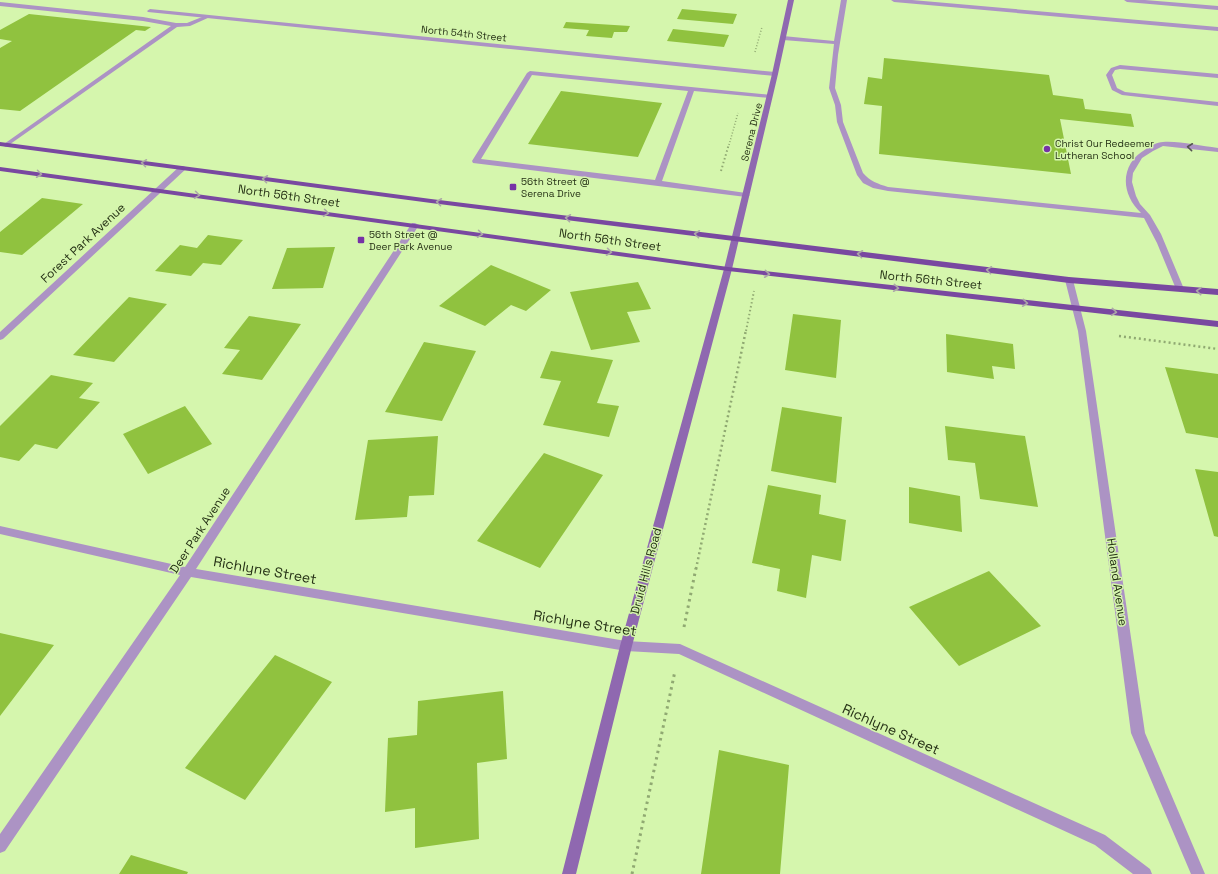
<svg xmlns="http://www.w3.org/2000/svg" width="1218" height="874" font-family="'Space Grotesk',sans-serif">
<rect width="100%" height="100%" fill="#d5f6ad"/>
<path fill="#90c23f" d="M 682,9 L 737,14 L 733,24 L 677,19 Z
M 29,14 L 151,27 L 145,31 L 136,30 L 20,111 L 0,109 L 0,48 L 12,41 L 0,39 L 0,30 Z
M 566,22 L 630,26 L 627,32 L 614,32 L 612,38 L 586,36 L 589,30 L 563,28 Z
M 673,29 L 729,35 L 724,47 L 667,41 Z
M 884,58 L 1049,75 L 1053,95 L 1083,99 L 1085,109 L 1131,114 L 1134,127 L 1060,119 L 1071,174 L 879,154 L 882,106 L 864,104 L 868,77 L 882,79 Z
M 561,91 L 662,103 L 638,157 L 528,144 Z
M 42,198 L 83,204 L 22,255 L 0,252 L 0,232 Z
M 208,235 L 243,240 L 221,265 L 203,263 L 191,276 L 155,271 L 180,245 L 197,248 Z
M 335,247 L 323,288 L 272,289 L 287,248 Z
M 491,265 L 551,290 L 526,311 L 511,305 L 485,326 L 439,306 Z
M 638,282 L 651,309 L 627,312 L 640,342 L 591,350 L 570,292 Z
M 129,297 L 167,304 L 114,362 L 73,355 Z
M 793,314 L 841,320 L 836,378 L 785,370 Z
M 249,316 L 301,324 L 262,380 L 222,374 L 240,350 L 224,348 Z
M 946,334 L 1013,344 L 1015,369 L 992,366 L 994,379 L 947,372 Z
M 424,342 L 476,351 L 442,421 L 385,412 Z
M 551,351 L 613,360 L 597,403 L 619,406 L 609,437 L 543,425 L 561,381 L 540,378 Z
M 1165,367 L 1218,374 L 1218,438 L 1186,433 Z
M 51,375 L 93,383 L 79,398 L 100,402 L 57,449 L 35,444 L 19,461 L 0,457 L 0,426 Z
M 185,406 L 212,444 L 148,474 L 123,434 Z
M 782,407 L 842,417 L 836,483 L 771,471 Z
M 945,426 L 1025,436 L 1038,507 L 980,499 L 975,463 L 948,460 Z
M 438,436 L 434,495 L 409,496 L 407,517 L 355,520 L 368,440 Z
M 544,453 L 603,475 L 540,568 L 477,541 Z
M 1195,469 L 1218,472 L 1218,537 L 1214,536 Z
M 768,485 L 821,495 L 819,514 L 846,520 L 841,561 L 812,555 L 806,598 L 777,591 L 780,569 L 752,563 Z
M 909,487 L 960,496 L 962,532 L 909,523 Z
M 989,571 L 1041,626 L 959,666 L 909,607 Z
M 0,633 L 54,645 L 0,716 Z
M 275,655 L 332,682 L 245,800 L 185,768 Z
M 503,691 L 507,759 L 477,763 L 479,839 L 415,848 L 415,808 L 385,812 L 388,738 L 417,735 L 418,701 Z
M 719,750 L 789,765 L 780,874 L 701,874 Z
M 131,855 L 188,872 L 187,874 L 119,874 Z"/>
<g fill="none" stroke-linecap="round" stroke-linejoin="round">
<path stroke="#90a972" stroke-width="1.5" stroke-dasharray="1 2" stroke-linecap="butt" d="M 755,52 L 762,27
M 729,145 L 738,113"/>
<path stroke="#90a972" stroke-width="2" stroke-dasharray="1.5 2.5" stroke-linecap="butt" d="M 721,171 L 729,144
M 746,331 L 754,291"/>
<path stroke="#90a972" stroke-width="2.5" stroke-dasharray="2 3" stroke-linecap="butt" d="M 1119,336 L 1218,349
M 696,569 L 746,330"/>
<path stroke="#90a972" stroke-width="3" stroke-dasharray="2.5 4" stroke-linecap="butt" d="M 684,627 L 696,568
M 632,874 L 675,671"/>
<path fill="#ac93c4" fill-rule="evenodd" d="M 841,0 L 847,0 L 838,55 L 835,88 L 841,105 L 843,122 L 863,173 C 870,181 878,184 888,187 L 1141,213 C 1120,193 1120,164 1146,149 C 1150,146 1157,142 1163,142 C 1181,141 1200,146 1218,148 L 1218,152 L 1163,146 L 1153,151 L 1142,158 L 1133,173 L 1132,182 L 1136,196 L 1140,204 L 1150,215 L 1161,234 L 1184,289 L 1183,291 L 1177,291 L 1176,289 L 1157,243 L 1144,218 L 888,191 L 873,188 L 863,183 L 857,175 L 837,122 L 835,105 L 829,88 L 834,44 L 783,40 L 780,38 L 783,36 L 834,41 Z
M 891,0 L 912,0 L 1218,27 L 1218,31 L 894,2 Z
M 0,2 L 143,17 L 176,23 L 187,23 L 207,15 L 210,17 L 190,26 L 177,27 L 6,147 L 4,146 L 4,144 L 171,26 L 143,21 L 0,6 Z
M 1120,65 L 1218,74 L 1218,78 L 1120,69 L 1115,70 L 1112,75 L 1117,88 L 1125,92 L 1218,102 L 1218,106 L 1122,95 L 1112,90 L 1106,75 L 1111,68 Z
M 530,71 L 772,95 L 772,97 L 770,98 L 694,91 L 662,181 L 746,193 L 750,195 L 746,197 L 473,163 L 472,161 L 527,73 ZM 532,75 L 688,91 L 655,180 L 481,159 Z"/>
<path fill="#ac93c4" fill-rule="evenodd" d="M 1124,0 L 1145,0 L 1218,6 L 1218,10 L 1127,2 Z
M 150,9 L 775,72 L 778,74 L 775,76 L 148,12 L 147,11 Z
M 180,166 L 183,166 L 187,168 L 3,339 L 0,340 L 0,332 Z
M 412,223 L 415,223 L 419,225 L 196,569 L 626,641 L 680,644 L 1105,835 L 1150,869 L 1152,874 L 1133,874 L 1095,845 L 679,654 L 626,651 L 191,577 L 5,851 L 0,853 L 0,834 L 180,575 L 0,534 L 0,526 L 185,567 Z
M 1069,277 L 1073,280 L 1086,331 L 1145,733 L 1205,874 L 1191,874 L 1131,733 L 1078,331 L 1065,280 Z"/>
<path fill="#8f68b0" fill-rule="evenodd" d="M 788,0 L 794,0 L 778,74 L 732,269 L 632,646 L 576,874 L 562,874 L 620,646 L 724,269 L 772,74 Z"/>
<path fill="#7948a0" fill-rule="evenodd" d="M 0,142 L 431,199 L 1069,277 L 1218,289 L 1218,295 L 1069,283 L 431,203 L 0,146 Z
M 0,167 L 728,267 L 1218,321 L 1218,327 L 728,271 L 0,171 Z"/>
</g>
<defs><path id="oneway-chevron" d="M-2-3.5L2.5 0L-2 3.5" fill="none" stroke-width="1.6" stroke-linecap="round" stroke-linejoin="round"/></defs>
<use stroke="#545352" href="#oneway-chevron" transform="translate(1190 147) rotate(-174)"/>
<g stroke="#aca8a7">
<use href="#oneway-chevron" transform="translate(144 163) rotate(-172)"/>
<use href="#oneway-chevron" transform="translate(39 174) rotate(7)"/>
<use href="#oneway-chevron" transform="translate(265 179) rotate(-173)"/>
<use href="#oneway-chevron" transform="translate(197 195) rotate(8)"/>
<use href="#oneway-chevron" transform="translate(439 202) rotate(-173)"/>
<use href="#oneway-chevron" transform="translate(326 213) rotate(8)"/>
<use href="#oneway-chevron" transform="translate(568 218) rotate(-173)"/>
<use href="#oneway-chevron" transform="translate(480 234) rotate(8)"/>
<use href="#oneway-chevron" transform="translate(697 234) rotate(-173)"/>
<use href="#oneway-chevron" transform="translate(609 252) rotate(8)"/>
<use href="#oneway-chevron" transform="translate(860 254) rotate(-173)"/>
<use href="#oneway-chevron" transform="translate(989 270) rotate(-173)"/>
<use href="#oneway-chevron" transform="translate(767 274) rotate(6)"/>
<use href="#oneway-chevron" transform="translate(896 288) rotate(6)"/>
<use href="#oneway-chevron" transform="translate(1199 291) rotate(-175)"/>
<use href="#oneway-chevron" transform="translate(1025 303) rotate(6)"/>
<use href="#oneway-chevron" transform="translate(1114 312) rotate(6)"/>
</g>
<g fill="#7632a6" stroke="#d5f6ad" stroke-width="1.5">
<circle cx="1047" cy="149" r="4"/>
<rect x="509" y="183" width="8" height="8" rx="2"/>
<rect x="357" y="236" width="8" height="8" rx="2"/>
</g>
<g text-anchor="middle" stroke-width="3" stroke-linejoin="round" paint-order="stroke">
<g font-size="10" fill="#253115" stroke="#d5f6ad">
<text transform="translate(464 33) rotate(6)" y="4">North 54th Street</text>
<text transform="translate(751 132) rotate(-76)" y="4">Serena Drive</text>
</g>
<g font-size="10" fill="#253115" stroke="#d5f6ad" text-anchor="start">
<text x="1055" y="147">Christ Our Redeemer<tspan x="1055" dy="12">Lutheran School</tspan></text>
<text x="521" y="185">56th Street @<tspan x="521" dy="12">Serena Drive</tspan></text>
<text x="369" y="238">56th Street @<tspan x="369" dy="12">Deer Park Avenue</tspan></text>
</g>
<g font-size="12" fill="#253115" stroke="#d5f6ad">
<text transform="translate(289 196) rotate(8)" y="4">North 56th Street</text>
<text transform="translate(610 240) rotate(8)" y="4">North 56th Street</text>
<text transform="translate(83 243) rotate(-43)" y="4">Forest Park Avenue</text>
<text transform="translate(931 280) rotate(6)" y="4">North 56th Street</text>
<text transform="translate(200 530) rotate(-57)" y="4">Deer Park Avenue</text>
<text transform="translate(646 571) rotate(-75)" y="4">Druid Hills Road</text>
<text transform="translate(1117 582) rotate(82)" y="4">Holland Avenue</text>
</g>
<g font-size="14" fill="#253115" stroke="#d5f6ad">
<text transform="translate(265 570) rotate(10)" y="5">Richlyne Street</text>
<text transform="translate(585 623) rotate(9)" y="5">Richlyne Street</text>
<text transform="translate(891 729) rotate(24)" y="5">Richlyne Street</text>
</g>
</g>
</svg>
